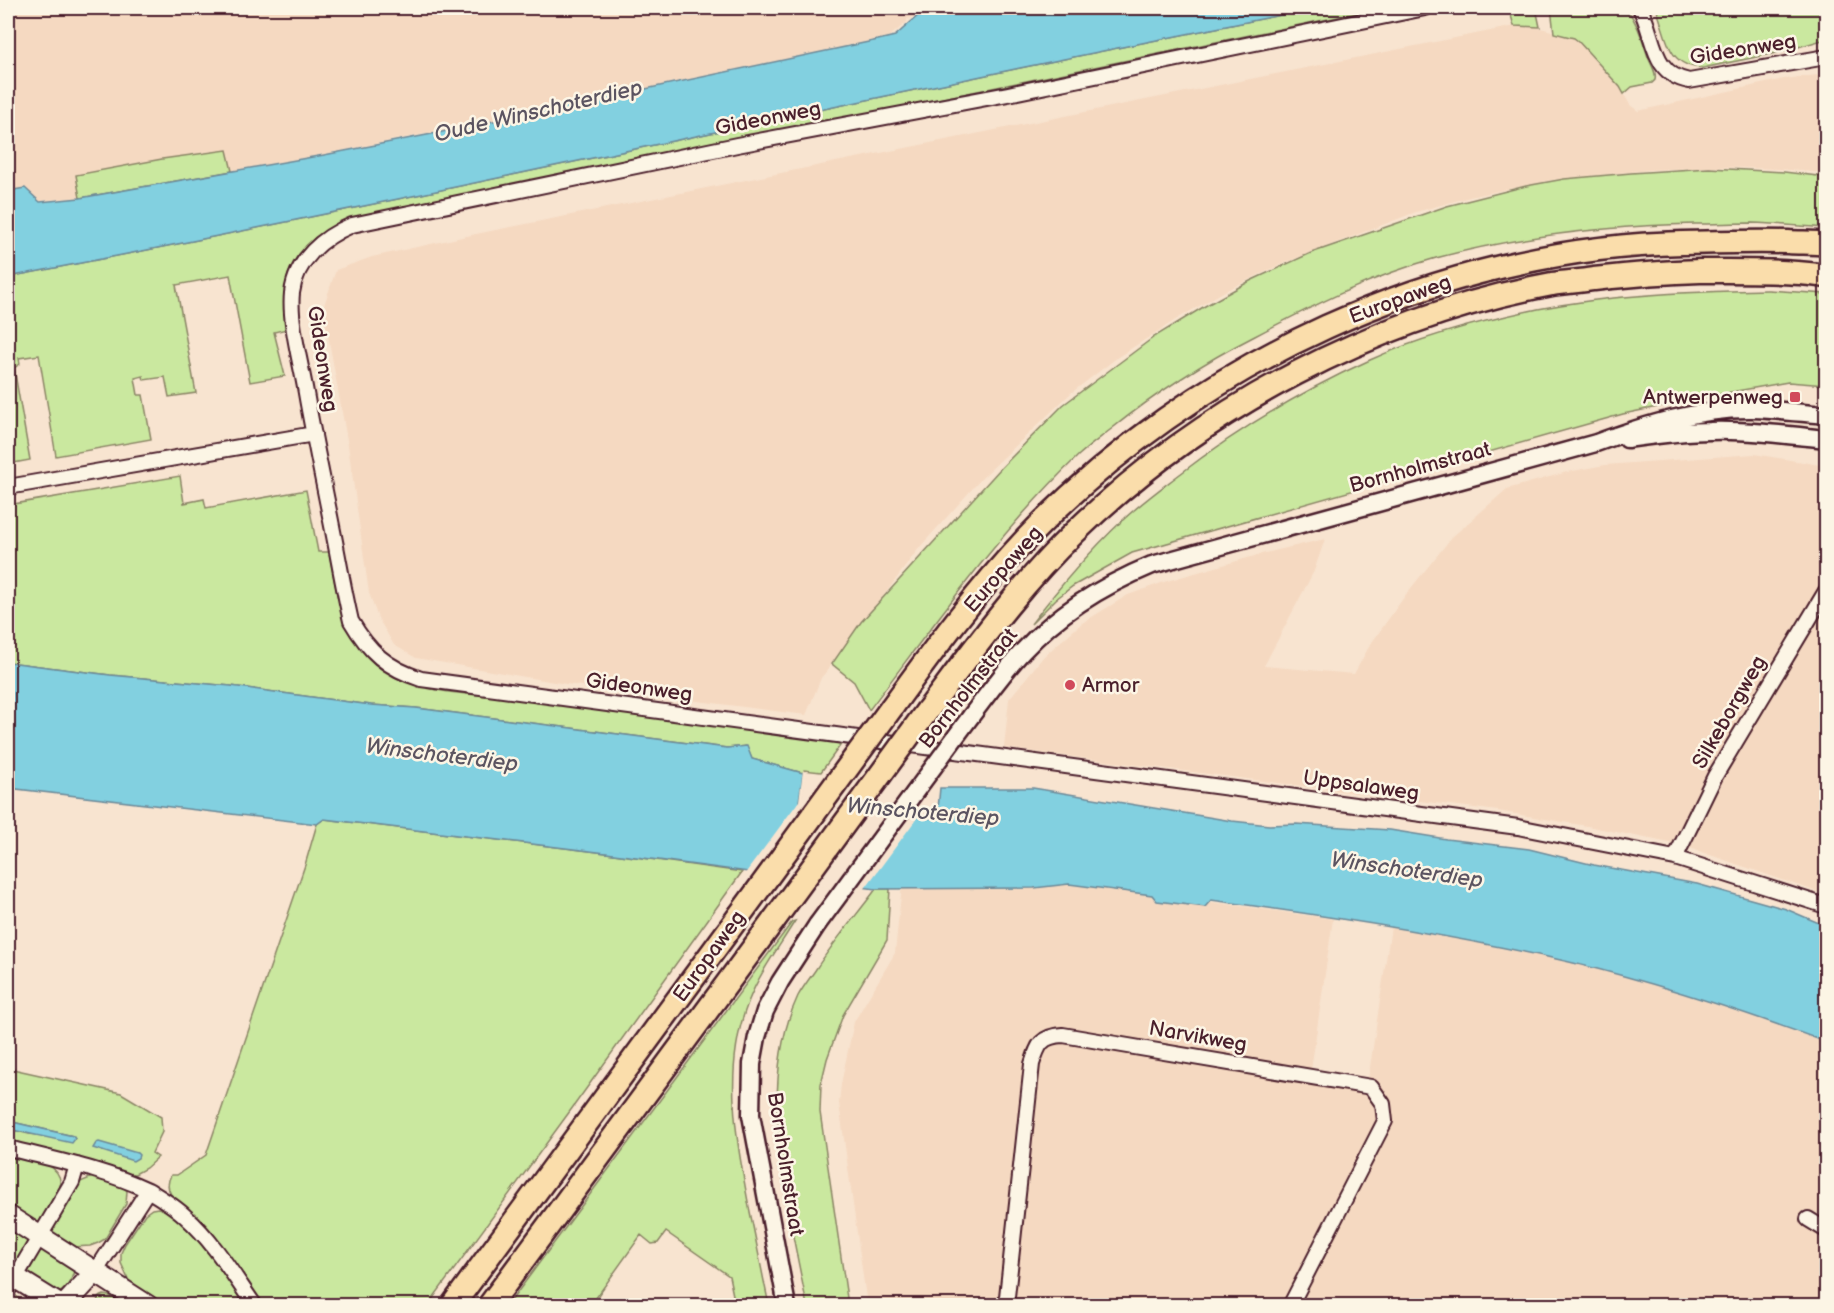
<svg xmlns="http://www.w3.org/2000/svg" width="1834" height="1313" font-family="'Balsamiq Sans',sans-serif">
<rect width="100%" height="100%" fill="#f8e4d0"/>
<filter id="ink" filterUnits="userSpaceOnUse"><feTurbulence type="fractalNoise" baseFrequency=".0167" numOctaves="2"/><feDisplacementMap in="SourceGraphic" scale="12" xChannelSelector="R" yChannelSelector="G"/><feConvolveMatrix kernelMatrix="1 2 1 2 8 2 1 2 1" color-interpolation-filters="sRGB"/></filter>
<g filter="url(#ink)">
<path fill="#f5d9c1" d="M 8,8 L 962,8 L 907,19 L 907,22 L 884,41 L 232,173 L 8,212 Z
M 1525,24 L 1575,37 L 1620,87 L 1630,105 L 1638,111 L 1784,79 L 1826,74 L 1826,173 L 1777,169 L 1718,167 L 1650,170 L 1558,179 L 1470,197 L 1416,212 L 1284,263 L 1225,291 L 1177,319 L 1118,357 L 1071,393 L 982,478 L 919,548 L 848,644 L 821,678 L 806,715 L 566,684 L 416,658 L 394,645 L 378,618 L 369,593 L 348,445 L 323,308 L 336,270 L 372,257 L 476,234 Z
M 1754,454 L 1826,466 L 1826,895 L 1684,846 L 1587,826 L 1498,811 L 1004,748 L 1009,699 L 1044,656 L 1082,623 L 1128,595 L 1167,581 L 1265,553 L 1325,539 L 1314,571 L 1264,666 L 1354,674 L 1370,645 L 1407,593 L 1452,537 L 1507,489 L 1567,472 L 1605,465 Z
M 904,866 L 1069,882 L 1333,919 L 1310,1077 L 1367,1087 L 1391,927 L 1499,945 L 1627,975 L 1826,1036 L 1826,1305 L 867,1305 L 839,1103 L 841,1084 L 854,1022 L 895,953 Z"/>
<path fill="#cae89f" stroke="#8a8465" stroke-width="1.5" d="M 1317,8 L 1382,8 L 348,220 C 317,231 288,255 285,290 C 284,303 286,316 287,329 L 274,332 L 285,376 L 250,382 L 230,275 L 176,285 L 196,393 L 169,397 L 165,377 L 144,380 L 143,376 L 135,378 L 138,395 L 143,395 L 151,439 L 56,456 L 39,355 L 19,358 L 20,364 L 14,368 L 30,460 L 8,464 L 8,277 C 445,194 879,93 1317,8 Z
M 1509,8 L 1536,8 L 1540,27 L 1514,26 Z
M 1551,8 L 1626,8 C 1638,23 1642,39 1648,57 C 1651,65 1657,72 1655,80 L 1652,83 L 1632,87 L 1624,94 L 1620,87 L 1578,41 L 1574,38 L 1554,33 Z
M 1656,8 L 1826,8 L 1826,39 L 1781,52 L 1703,68 C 1666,67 1667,35 1656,8 Z
M 227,150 L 232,171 L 80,198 L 76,175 L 162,159 Z
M 1709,168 L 1784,172 L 1826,177 L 1826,228 C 1802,226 1777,224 1752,223 C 1734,223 1714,224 1695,224 C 1608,226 1521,235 1436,258 C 1372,276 1312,306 1253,337 C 1202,363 1155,394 1110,430 C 1100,438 1089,446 1079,455 C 999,532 936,622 869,710 L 854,682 L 832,664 L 861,622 L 1001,468 L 1063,405 L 1154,337 L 1205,306 L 1250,281 L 1311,253 L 1447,206 L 1526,186 L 1564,179 L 1631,173 Z
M 1768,290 L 1826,294 L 1826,385 L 1788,382 L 1731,392 L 1623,414 L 1132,553 L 1073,586 L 1056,599 L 1031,624 C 1059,587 1090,551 1124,519 C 1140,504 1159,490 1176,477 C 1236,431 1301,391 1370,360 C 1423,336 1481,321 1538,309 C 1614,294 1692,292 1768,290 Z
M 180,476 L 184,503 L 204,499 L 206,508 L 306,490 L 318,552 L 329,552 C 337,596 342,640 381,669 C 422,699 503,694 554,701 C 650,713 746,730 842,743 L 821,772 L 804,770 L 803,773 L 752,759 L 746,746 L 727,748 L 416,708 L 371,705 L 231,686 L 110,675 L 8,662 L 8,505 Z
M 324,819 L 606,853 L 742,872 L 573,1107 L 428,1305 L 263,1305 L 205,1227 C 201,1222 197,1217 192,1213 C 179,1202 161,1194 171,1175 L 177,1175 L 206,1155 L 305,865 L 317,824 Z
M 876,889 L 890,889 L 887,940 L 843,1015 L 827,1059 L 821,1084 L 820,1112 L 848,1305 L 807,1306 C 789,1211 755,1087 798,996 C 803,987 810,978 816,969 C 834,941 856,916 876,889 Z
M 795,921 C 779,947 760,972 749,1000 C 722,1067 736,1138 749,1207 C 756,1240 762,1273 769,1305 L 735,1305 L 729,1276 L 666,1232 L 658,1243 L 652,1244 L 641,1235 L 591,1305 L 508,1305 L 792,922 Z
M 8,1068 L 121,1093 L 161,1117 L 162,1132 L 152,1153 L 158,1157 L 146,1168 L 135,1174 L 129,1174 L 105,1166 L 8,1143 L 8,1129 L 29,1134 L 75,1139 L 73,1136 L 8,1121 Z
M 8,1154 C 26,1158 68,1162 59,1190 C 55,1204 45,1216 38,1228 L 8,1209 Z
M 97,1175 L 122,1185 L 127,1191 L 126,1204 L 105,1239 L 98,1243 L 90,1246 L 73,1247 L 47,1232 L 78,1183 Z
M 158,1208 L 165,1210 L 175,1215 L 192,1232 L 247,1305 L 163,1305 L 134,1287 L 129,1281 L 121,1263 L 121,1253 L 125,1244 L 145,1214 L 152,1209 Z
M 8,1225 L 29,1239 L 28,1244 L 14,1266 L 8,1265 Z
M 39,1244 L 72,1266 L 74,1271 C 72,1280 65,1292 55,1294 L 24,1275 Z
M 12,1292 L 26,1305 L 8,1306 L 8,1295 Z
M 104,1295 L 110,1296 L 125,1305 L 95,1305 L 99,1297 Z"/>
<path fill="#82d0e0" stroke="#6c8998" stroke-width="1.5" d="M 938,8 L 1317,8 C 879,93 445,194 8,277 L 8,191 L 25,188 L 40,202 L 80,198 L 324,155 L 437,133 L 878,40 L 895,36 L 920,14 Z
M 8,662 L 110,675 L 231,686 L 371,705 L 416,708 L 727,748 L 747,746 L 752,759 L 803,773 L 799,801 L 801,803 L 937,819 L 940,788 L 1033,788 L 1232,821 L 1269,825 L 1296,824 L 1390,830 L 1446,839 L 1529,849 L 1594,865 L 1697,884 L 1786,909 L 1826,926 L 1826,1042 C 1734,1008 1639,977 1543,956 C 1434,932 1322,915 1211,900 L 1205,907 L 1157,901 L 1152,895 L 1069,884 L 1034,888 L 876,889 L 606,853 L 324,819 L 317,824 L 8,788 Z
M 8,1121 L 73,1136 L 75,1139 L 72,1143 L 8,1129 Z
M 99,1142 L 137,1153 L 139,1155 L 138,1158 L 133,1161 L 93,1148 L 96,1143 Z"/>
<path fill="#f8e4d0" d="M 803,770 L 806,773 L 802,800 L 920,814 L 863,891 L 744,875 L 799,801 Z"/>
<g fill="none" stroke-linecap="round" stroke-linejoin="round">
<g stroke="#4a1f2b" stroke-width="18">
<path id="minor" d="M 1425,8 L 1008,94 L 737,145 L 352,225 C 323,237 296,260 292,293 C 289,322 301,363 306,393 C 314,439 324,485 333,531 C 339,561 344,591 351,621 C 369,652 387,668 421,679 L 1518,827 L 1675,858 L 1826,906
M 1640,8 C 1655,36 1651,74 1689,81 L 1826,57
M 8,487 L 314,434
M 1675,858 L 1715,776 L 1826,591
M 8,1148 C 55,1160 103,1169 148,1190 L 96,1271
M 148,1190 C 161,1198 175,1206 186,1217 C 214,1242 234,1276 255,1306
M 1808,1219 L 1826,1230
M 8,1290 L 72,1182 L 77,1165
M 1006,1306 L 1032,1064 C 1038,1045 1041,1036 1063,1035 L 1371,1087 L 1383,1104 L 1385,1121 L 1290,1306"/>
</g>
<g stroke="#4a1f2b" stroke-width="21">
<path id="tertiary" d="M 1627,439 C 1655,435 1682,431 1710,431 C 1749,430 1788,435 1826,439
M 971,716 C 988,694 1004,671 1023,651 C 1059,612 1104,585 1152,565 L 1596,443 C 1645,425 1699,408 1753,409 C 1777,410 1802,413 1826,415
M 787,1306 L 751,1115 L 752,1064 L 757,1037 L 765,1011 L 780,982 L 817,925"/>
</g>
<g stroke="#4a1f2b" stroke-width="24">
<path id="secondary" d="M 8,1216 L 148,1306
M 8,1273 L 61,1306
M 64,1306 L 96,1271"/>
</g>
<g stroke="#4a1f2b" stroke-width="27">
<path id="trunk" d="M 892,707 C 934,649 977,591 1026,539 C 1194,363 1440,248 1683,243 C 1718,242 1753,241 1788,242 C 1801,243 1814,242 1826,244
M 927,711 C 974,649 1019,586 1075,532 C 1204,407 1376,317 1552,284 C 1566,282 1581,281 1594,279 C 1630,275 1664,272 1700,271 C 1742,271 1784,270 1826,276
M 452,1306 L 739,916
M 489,1306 L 774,920"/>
</g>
<use href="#minor" stroke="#fcf5e5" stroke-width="14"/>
<use href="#tertiary" stroke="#fcf5e5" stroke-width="16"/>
<use href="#secondary" stroke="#fcf5e5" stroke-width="20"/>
<use href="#trunk" stroke="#faddab" stroke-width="22"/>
<g stroke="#4a1f2b" stroke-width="21" stroke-linecap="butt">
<path id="tertiary-bridge" d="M 817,925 L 971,716"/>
</g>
<g stroke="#4a1f2b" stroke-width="27" stroke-linecap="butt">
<path id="trunk-bridge" d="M 739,916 L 892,707
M 774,920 L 927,711"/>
</g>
<use href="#tertiary-bridge" stroke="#fcf5e5" stroke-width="16"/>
<use href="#trunk-bridge" stroke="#faddab" stroke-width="22"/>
</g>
</g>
<g fill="#d1495b" stroke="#fcf5e5" stroke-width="2">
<rect x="1789" y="391" width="12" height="12" rx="3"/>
<circle cx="1070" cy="685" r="6"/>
</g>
<g text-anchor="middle" stroke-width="5" stroke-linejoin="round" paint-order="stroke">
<g font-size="21" fill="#4a1f2b" stroke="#fcf5e5">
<text transform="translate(1743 49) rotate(-9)" y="7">Gideonweg</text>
<text transform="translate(768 118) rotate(-11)" y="7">Gideonweg</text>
<text transform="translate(1400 299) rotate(-20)" y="7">Europaweg</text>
<text transform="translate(323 359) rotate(81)" y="7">Gideonweg</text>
<text transform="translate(1420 467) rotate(-15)" y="7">Bornholmstraat</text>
<text transform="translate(1003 569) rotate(-49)" y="7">Europaweg</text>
<text transform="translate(639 687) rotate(8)" y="7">Gideonweg</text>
<text transform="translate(968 688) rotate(-52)" y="7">Bornholmstraat</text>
<text transform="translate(1729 712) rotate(-60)" y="7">Silkeborgweg</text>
<text transform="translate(1361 785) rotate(8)" y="7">Uppsalaweg</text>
<text transform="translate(709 956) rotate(-54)" y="7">Europaweg</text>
<text transform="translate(1198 1036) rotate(10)" y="7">Narvikweg</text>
<text transform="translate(786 1164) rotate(81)" y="7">Bornholmstraat</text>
</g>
<g font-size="21" fill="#4a1f2b" stroke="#fcf5e5" text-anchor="end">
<text x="1783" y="404">Antwerpenweg</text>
<text x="1082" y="692" text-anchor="start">Armor</text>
</g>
<g font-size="22" font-style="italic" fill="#5b5461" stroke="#fcf5e5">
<text transform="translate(538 110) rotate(-13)" y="8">Oude Winschoterdiep</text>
<text transform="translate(442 754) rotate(7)" y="8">Winschoterdiep</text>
<text transform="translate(923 811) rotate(5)" y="8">Winschoterdiep</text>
<text transform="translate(1407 869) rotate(8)" y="8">Winschoterdiep</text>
</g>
</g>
<rect width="1834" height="1313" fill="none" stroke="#fcf5e5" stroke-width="30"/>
<rect x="15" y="15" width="1804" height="1283" fill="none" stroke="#4a1f2b" stroke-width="2" filter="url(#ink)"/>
</svg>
